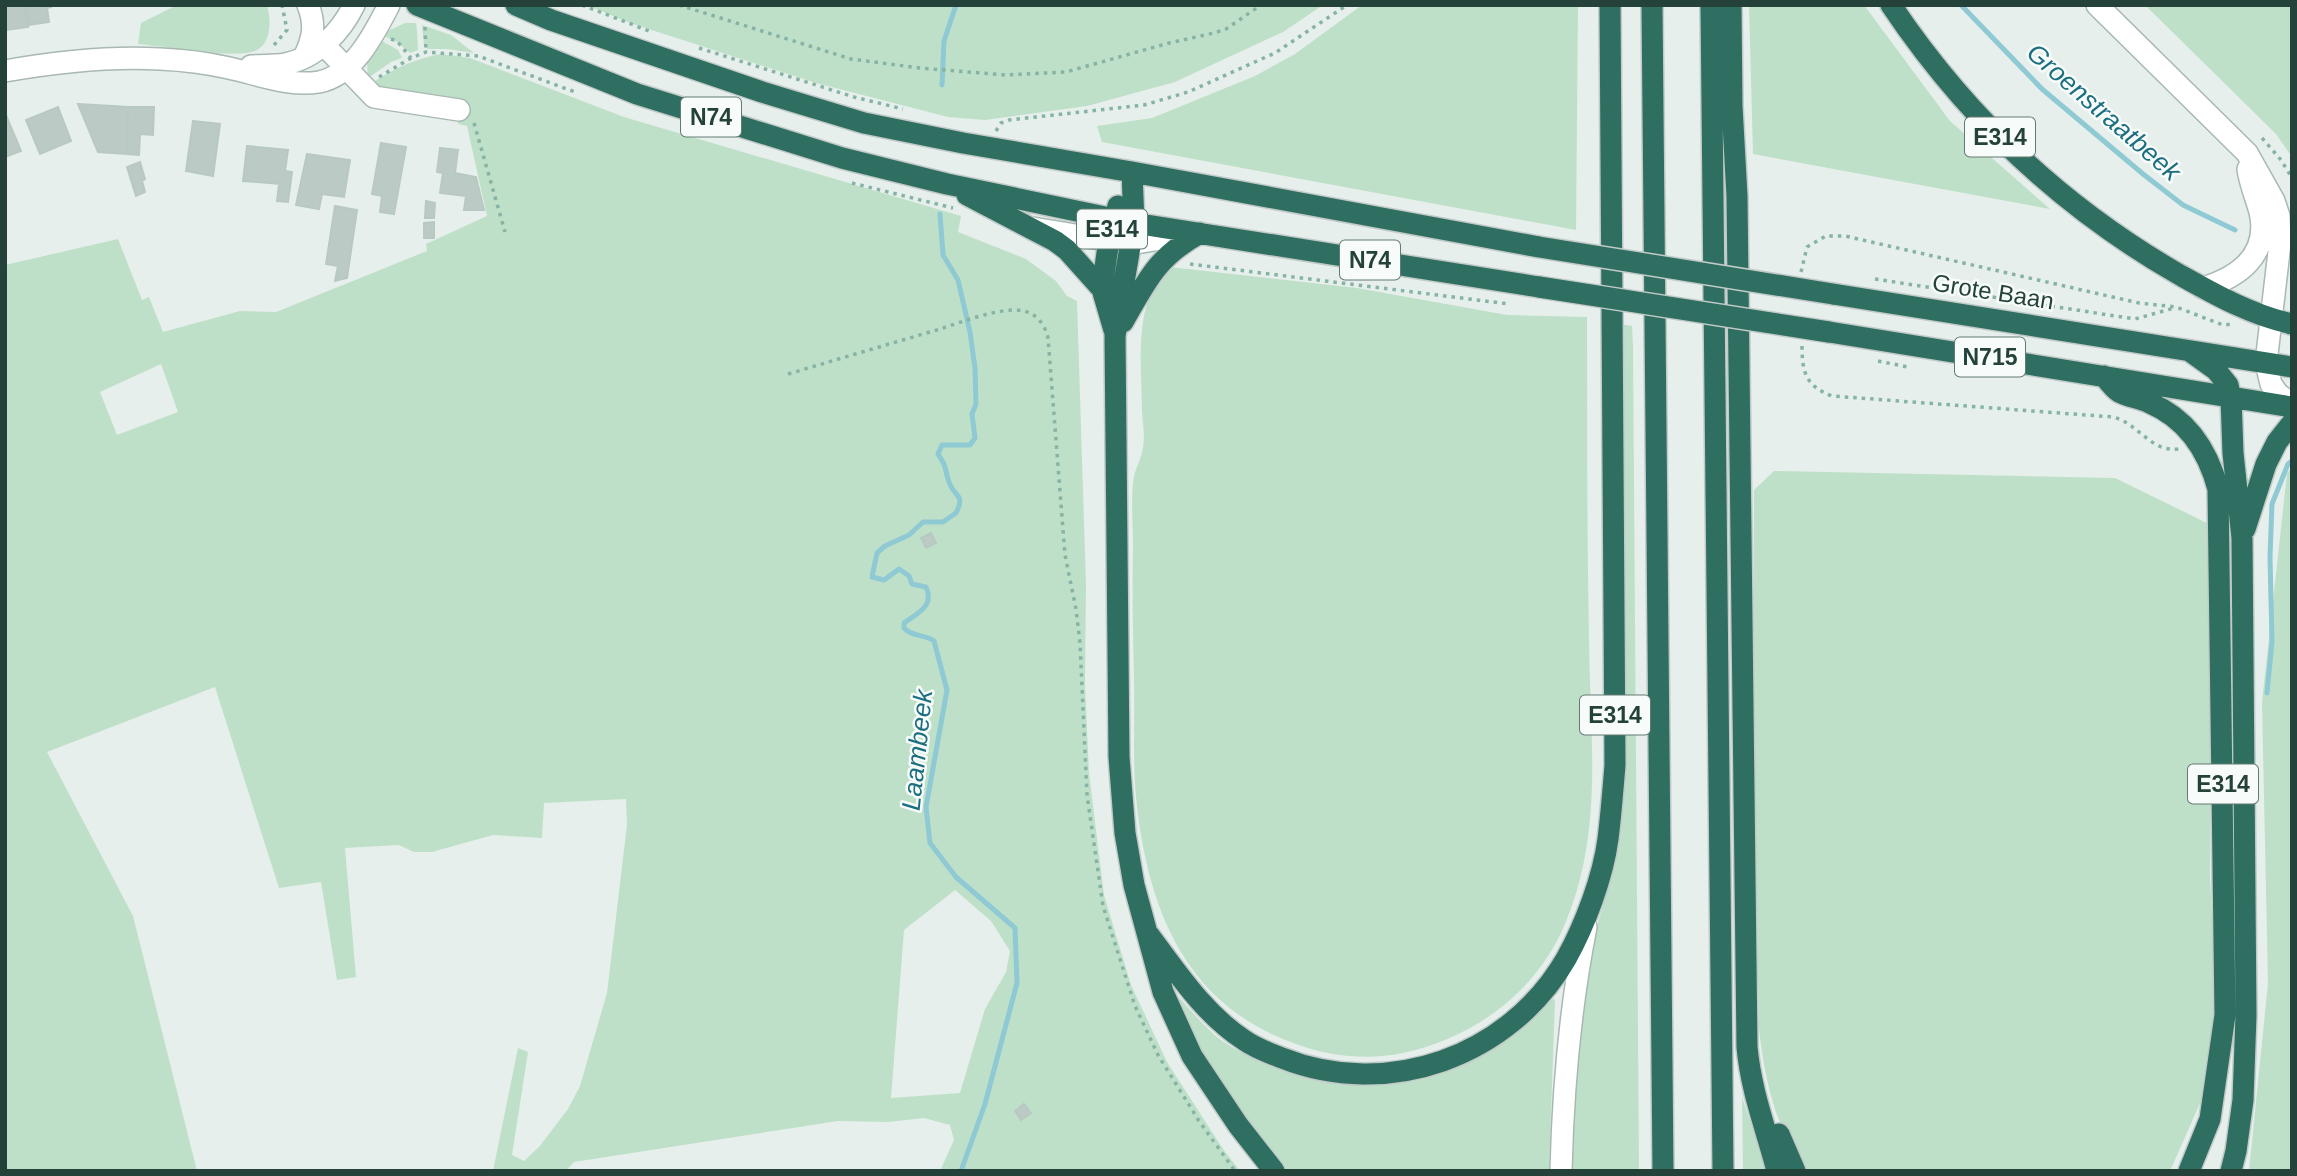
<svg xmlns="http://www.w3.org/2000/svg" width="2297" height="1176" font-family="Helvetica,sans-serif">
<rect width="100%" height="100%" fill="#e6efeb"/>
<path fill="#bfe0c8" fill-rule="evenodd" d="M 177,5 L 267,5 C 271,19 272,42 257,50 C 238,60 163,46 138,44 L 141,23 Z
M 586,5 L 1323,5 L 1283,32 L 1175,82 L 1087,106 L 985,120 L 948,117 L 816,83 L 633,24 Z
M 1362,5 L 1578,5 L 1576,230 L 1102,142 L 1097,126 L 1152,118 L 1255,76 L 1295,54 Z
M 1749,5 L 1864,5 L 1950,121 L 2050,209 L 1753,154 Z
M 2145,5 L 2292,5 L 2292,157 L 2276,134 Z
M 405,23 L 416,23 C 417,26 418,46 418,50 L 410,53 L 397,42 L 384,36 L 390,30 Z
M 422,25 L 451,35 L 474,53 L 447,49 L 428,49 L 424,45 Z
M 380,40 L 398,50 L 402,58 L 391,62 L 368,78 L 367,62 Z
M 441,54 L 470,58 L 624,117 L 961,216 L 958,232 L 1026,259 L 1056,281 L 1067,296 L 1077,301 L 1086,586 L 1085,684 L 1089,773 L 1104,895 L 1131,985 L 1167,1062 L 1223,1149 L 1240,1171 L 940,1171 L 954,1140 L 950,1125 L 924,1118 L 888,1122 L 838,1121 L 574,1162 L 566,1171 L 493,1171 L 518,1048 L 528,1052 L 512,1155 L 524,1161 L 539,1147 L 568,1109 L 580,1086 L 607,993 L 627,825 L 626,799 L 544,803 L 542,838 L 493,835 L 432,852 L 414,852 L 399,845 L 345,848 L 356,977 L 337,980 L 321,882 L 279,888 L 215,687 L 47,752 L 133,916 L 197,1171 L 5,1171 L 5,265 L 118,239 L 142,300 L 149,297 L 163,332 L 240,311 L 276,312 L 427,251 L 426,244 L 487,216 L 467,126 L 458,124 L 461,102 L 379,90 L 372,83 C 395,68 414,59 441,54 ZM 161,364 L 178,412 L 117,435 L 100,392 ZM 955,890 L 991,921 L 1010,951 L 1006,972 L 985,1009 L 960,1093 L 891,1098 L 904,930 Z
M 1170,267 L 1357,288 L 1507,315 L 1587,317 C 1587,425 1587,533 1589,641 C 1590,738 1604,832 1565,924 C 1536,993 1473,1038 1403,1053 C 1364,1061 1325,1056 1288,1041 C 1185,1001 1149,910 1137,806 C 1132,765 1135,722 1134,680 C 1133,635 1132,590 1133,546 C 1133,525 1131,503 1133,483 C 1134,470 1141,460 1143,448 C 1145,437 1143,424 1142,412 C 1142,372 1135,326 1153,288 C 1157,280 1164,274 1170,267 Z
M 1620,324 L 1632,326 L 1633,346 L 1639,1171 L 1573,1171 L 1573,1114 L 1586,963 L 1607,892 L 1625,776 Z
M 2292,468 L 2292,1171 L 2249,1171 L 2268,983 L 2262,702 L 2287,473 Z
M 1774,471 L 2115,478 L 2211,525 L 2210,875 L 2216,1012 L 2201,1101 L 2170,1171 L 1806,1171 C 1775,1127 1765,1081 1759,1029 L 1753,695 L 1754,490 Z
M 1173,991 C 1187,1006 1201,1023 1217,1037 C 1239,1055 1269,1064 1295,1071 C 1324,1079 1356,1087 1385,1084 C 1445,1078 1511,1046 1549,1000 L 1555,999 L 1549,1171 L 1284,1171 C 1245,1118 1194,1052 1173,991 Z
M 1742,1097 L 1763,1160 L 1765,1171 L 1743,1171 Z"/>
<g fill="none" stroke-linecap="round" stroke-linejoin="round">
<path stroke="#8ec9d4" stroke-width="5" d="M 1961,5 L 2042,89 L 2143,174 L 2183,205 L 2235,230
M 942,85 L 944,41 L 956,5
M 940,214 L 943,255 L 958,280 L 970,332 L 975,368 L 976,404 L 972,414 L 975,438 L 970,445 L 942,445 L 938,454 C 948,469 944,468 949,482 C 954,498 966,493 956,513 L 943,522 L 923,522 L 909,535 L 885,546 L 877,553 L 872,577 L 884,580 L 899,569 L 909,576 L 912,584 L 926,587 C 935,607 916,614 904,623 L 904,628 C 912,637 924,634 934,641 L 947,690 L 926,807 L 930,843 L 956,877 L 1015,928 L 1017,983 L 985,1104 L 961,1171
M 2267,693 L 2272,642 L 2270,557 L 2272,504 L 2288,464 L 2292,461"/>
</g>
<path fill="#bbcac4" stroke="#b8c9c2" stroke-width="2" d="M 5,5 L 25,5 L 28,27 L 5,30 Z
M 25,5 L 51,5 L 51,7 L 47,8 L 49,22 L 28,25 Z
M 78,104 L 128,107 L 127,154 L 98,152 Z
M 58,107 L 71,141 L 40,154 L 26,120 Z
M 128,107 L 154,107 L 153,135 L 140,134 L 139,155 L 127,154 Z
M 5,113 L 21,151 L 5,157 Z
M 193,121 L 220,124 L 213,176 L 186,171 Z
M 381,143 L 406,147 L 394,214 L 380,212 L 382,196 L 372,194 Z
M 247,146 L 288,150 L 285,171 L 292,172 L 288,202 L 277,201 L 279,185 L 281,184 L 243,181 Z
M 440,148 L 458,150 L 455,173 L 476,177 L 484,210 L 464,210 L 466,196 L 440,193 L 443,173 L 437,172 Z
M 307,154 L 350,160 L 344,197 L 322,194 L 319,209 L 296,205 Z
M 140,162 L 145,179 L 142,181 L 145,192 L 136,196 L 127,167 Z
M 426,201 L 435,203 L 434,218 L 425,218 Z
M 335,206 L 357,210 L 347,278 L 335,281 L 338,266 L 326,264 Z
M 434,222 L 434,238 L 424,238 L 424,223 Z
M 931,533 L 936,543 L 926,548 L 921,538 Z
M 1024,1104 L 1031,1113 L 1021,1120 L 1015,1111 Z"/>
<g fill="none" stroke-linecap="round" stroke-linejoin="round">
<g stroke="#a8b8b2" stroke-width="24">
<path id="minor" d="M 2097,5 L 2247,153 L 2274,201 L 2279,216 L 2280,243 L 2266,363 L 2271,384 L 2278,394 L 2292,404
M 323,44 L 374,97 L 459,110
M 304,57 C 313,39 316,25 308,5
M 251,66 C 262,65 274,66 285,64 C 316,58 341,32 354,5
M 5,71 C 56,62 108,56 160,59 C 183,60 207,63 229,68 C 257,74 289,87 319,82 C 354,75 374,34 389,5
M 1033,228 L 1130,244 L 1191,234
M 2203,288 C 2239,277 2270,255 2260,212 C 2256,197 2250,184 2248,169
M 1561,1171 C 1563,1088 1570,1008 1586,927"/>
</g>
<g stroke="#c2cac8" stroke-width="24">
<path id="highway" d="M 417,5 L 637,94 L 842,158 L 947,184 L 1134,223 L 1539,287
M 516,5 L 551,20 L 762,92 L 864,123 L 963,143 L 1132,172 L 1539,247
M 1652,5 L 1663,1171
M 1711,5 L 1723,1171
M 1731,5 L 1732,106 L 1737,196 L 1747,1047 C 1751,1091 1766,1129 1777,1171
M 1891,5 C 1966,117 2063,208 2180,275 C 2216,295 2251,315 2292,324
M 1132,172 L 1134,223 L 1115,336 L 1119,757 L 1125,833 L 1134,885 L 1163,992 L 1192,1056 L 1238,1125 L 1274,1171
M 967,195 L 1055,241 L 1067,250 L 1102,289 L 1114,330
M 1102,289 L 1107,253 L 1118,206
M 1833,294 L 2292,367
M 1123,322 C 1147,280 1157,257 1200,233
M 1829,332 L 2292,407
M 2191,352 L 2216,370 L 2228,385 L 2231,398 L 2233,453 L 2242,538 L 2246,1015 L 2243,1100 L 2236,1151 L 2231,1171
M 2104,376 C 2108,381 2113,388 2119,392 C 2128,397 2140,398 2150,403 C 2187,419 2208,451 2218,489 L 2225,1015 L 2210,1119 L 2189,1171
M 2245,529 L 2266,464 L 2277,442 L 2292,423
M 1149,935 C 1177,972 1204,1014 1244,1040 C 1255,1048 1269,1053 1282,1058 C 1388,1100 1509,1057 1566,959 C 1585,925 1603,877 1608,839 C 1611,815 1613,790 1615,765 L 1610,5
M 1779,1134 L 1795,1171"/>
</g>
<path stroke="#86b3a5" stroke-width="3.5" stroke-dasharray="3.5 5" stroke-linecap="butt" d="M 582,5 L 649,31
M 679,5 L 851,59 L 920,68 L 1005,75 L 1066,72 L 1169,43 L 1214,33 L 1226,29 L 1261,5
M 425,27 L 426,52
M 391,39 L 397,41 L 411,58
M 274,45 L 287,30 L 282,5
M 699,48 L 854,97 L 903,109
M 379,77 L 411,58 L 426,52 L 478,56 L 575,92
M 474,123 L 505,232
M 996,131 L 1001,123 L 1009,120 L 1144,105 L 1188,92 L 1275,53 L 1347,5
M 2262,138 L 2281,160 L 2292,178
M 852,183 L 953,208
M 1190,264 L 1509,304
M 1801,272 L 1807,247 L 1826,236 L 1845,236 L 2139,303 L 2176,307 L 2223,325 L 2232,324
M 1875,279 L 2135,319 L 2174,308
M 1802,346 C 1802,373 1806,386 1832,396 L 2113,417 C 2138,423 2151,453 2179,449
M 1878,361 L 1908,367
M 788,374 C 839,359 889,344 940,329 C 962,322 1002,306 1024,311 C 1037,314 1045,325 1048,338 L 1065,555 L 1076,609 L 1080,643 L 1087,795 L 1103,906 L 1135,1006 L 1158,1055 L 1199,1121 L 1235,1171"/>
<use href="#minor" stroke="#fff" stroke-width="21"/>
<use href="#highway" stroke="#2f6f62" stroke-width="21"/>
<g stroke="#c2cac8" stroke-width="24" stroke-linecap="butt">
<path id="highway-bridge" d="M 1539,247 L 1833,294
M 1539,287 L 1829,332"/>
</g>
<use href="#highway-bridge" stroke="#2f6f62" stroke-width="21"/>
</g>
<g text-anchor="middle" stroke-width="5" stroke-linejoin="round" paint-order="stroke">
<g fill="#f7fbf9" stroke="#637a73" stroke-width="2">
<rect x="681" y="97.5" width="60" height="39" rx="5"/>
<rect x="1965" y="117.5" width="70" height="39" rx="5"/>
<rect x="1077" y="209.5" width="70" height="39" rx="5"/>
<rect x="1340" y="240.5" width="60" height="39" rx="5"/>
<rect x="1955" y="337.5" width="70" height="39" rx="5"/>
<rect x="1580" y="695.5" width="70" height="39" rx="5"/>
<rect x="2188" y="764.5" width="70" height="39" rx="5"/>
</g>
<g font-size="23" font-weight="bold" fill="#24423a">
<text x="711" y="125">N74</text>
<text x="2000" y="145">E314</text>
<text x="1112" y="237">E314</text>
<text x="1370" y="268">N74</text>
<text x="1990" y="365">N715</text>
<text x="1615" y="723">E314</text>
<text x="2223" y="792">E314</text>
</g>
<g font-size="24" fill="#24423a" stroke="#f7fbf9">
<text transform="translate(1993 292) rotate(9)" y="8">Grote Baan</text>
</g>
<g font-size="26" font-style="italic" fill="#1c6f80" stroke="#f7fbf9">
<text transform="translate(2104 112) rotate(41)" y="9">Groenstraatbeek</text>
<text transform="translate(917 750) rotate(-84)" y="9">Laambeek</text>
</g>
</g>
<rect width="2297" height="1176" fill="none" stroke="#24423a" stroke-width="14"/>
</svg>
